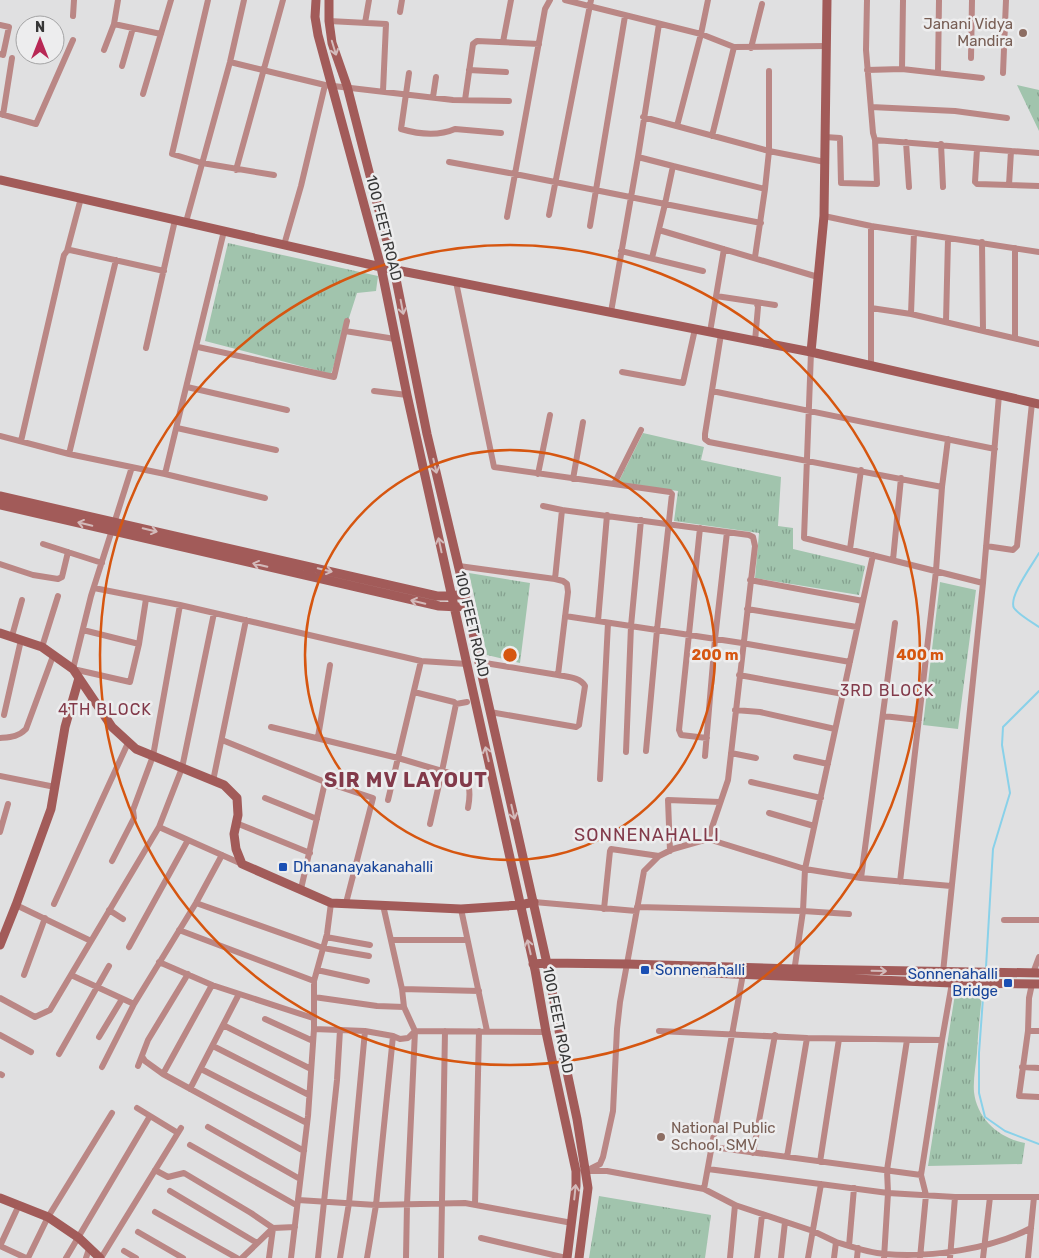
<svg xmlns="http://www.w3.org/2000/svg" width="1039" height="1258" font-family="Rubik,sans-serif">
<defs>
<pattern id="grass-tufts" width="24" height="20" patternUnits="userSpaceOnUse" patternTransform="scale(1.25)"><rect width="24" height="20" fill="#a1c4ad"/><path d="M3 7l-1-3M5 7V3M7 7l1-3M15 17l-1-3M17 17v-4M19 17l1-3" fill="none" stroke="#84a08e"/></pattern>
</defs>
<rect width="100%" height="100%" fill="#e0e0e1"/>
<path fill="url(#grass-tufts)" d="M 1017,85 L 1039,90 L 1039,131 Z
M 228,243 L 378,276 L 376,291 L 357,293 L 331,374 L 205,341 Z
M 643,433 L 704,447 L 701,460 L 781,477 L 778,526 L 793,528 L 793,549 L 865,566 L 859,595 L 755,578 L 759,533 L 674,521 L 678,491 L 618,483 Z
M 469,573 L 530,583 L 520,663 L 487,655 Z
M 940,582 L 976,590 L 958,729 L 923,725 Z
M 955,994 L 982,995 C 980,1014 978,1033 977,1053 C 976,1065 973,1079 974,1092 C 977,1119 999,1138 1025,1143 L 1022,1164 L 928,1166 Z
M 599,1196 L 711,1215 L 705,1258 L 589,1258 Z"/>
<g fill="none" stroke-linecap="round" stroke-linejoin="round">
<path stroke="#89d1e9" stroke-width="2" d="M 1039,553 C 1033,564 1008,597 1014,608 C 1018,614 1033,623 1039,627
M 986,967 L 993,849 L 1010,793 L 1002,745 L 1003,727 L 1039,691
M 983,998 L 979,1053 L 979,1093 L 985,1117 L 1005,1131 L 1039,1144"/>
<path stroke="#ba8785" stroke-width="6" d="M 208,0 L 172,154 L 202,163 L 274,175
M 550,0 L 545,9 L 515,174 L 665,204 L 673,166 L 765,189 L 769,151 L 825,162
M 565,0 L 701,34 L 734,47 L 827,46
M 400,12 L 402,0
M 73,16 L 74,0
M 329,21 L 386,24 L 383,91
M 365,23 L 369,0
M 114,24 L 161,34
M 0,25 L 9,27 L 3,55 L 0,54
M 503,42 L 511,0
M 751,48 L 762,4
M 104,50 L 114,24 L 118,0
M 971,58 L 972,0
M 230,62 L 325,85
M 122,66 L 133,28
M 902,69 L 903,0
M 469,70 L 506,72
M 867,70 L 902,69 L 982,78
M 938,72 L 939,0
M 409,73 L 401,129 C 418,134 439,136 455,129 L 501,133
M 1003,73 L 1006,0
M 143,94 L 171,0
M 433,97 L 436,77
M 465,100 L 473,44 L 477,41 L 539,44
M 871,107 L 955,111 L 1007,118
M 0,114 L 36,124 L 73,40
M 3,115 L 12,58
M 643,117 L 769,151 L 769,71
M 677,126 L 701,34 L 708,0
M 712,136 L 734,47
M 825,137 L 840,138 L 841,183 L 877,184 L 875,140 L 873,133 L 866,50 L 867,0
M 875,140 L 1011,151 L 1009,185
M 906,142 L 909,187
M 941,144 L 943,187
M 977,149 L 975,182 L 977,184 L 1039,186
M 1011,151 L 1039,153
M 638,157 L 673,166
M 449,162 L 515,174 L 507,217
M 236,170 L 283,0
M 549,215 L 591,0
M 824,216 L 871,226 L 1039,252
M 186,222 L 230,62 L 244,0
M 590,226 L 625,16
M 659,230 L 818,277
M 982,242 L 983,330
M 284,245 L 301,186 L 325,85 L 453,100 L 509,101
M 1015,248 L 1015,338
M 67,251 L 81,198
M 621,251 L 703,271
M 755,257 L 765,189
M 652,258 L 665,204 L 761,223
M 456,282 L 494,467 L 670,492 L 672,494 L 657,630 L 646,751
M 716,296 L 756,302 L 758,307 L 755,341
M 756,302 L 775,305
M 871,308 L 911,314 L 1039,344
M 611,312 L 638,157 L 659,24
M 911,314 L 914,233
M 946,322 L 948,239
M 345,331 L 395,339
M 710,332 L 724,249
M 721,334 L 705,434 L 705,439 L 709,442 L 942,487
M 198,347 L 334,377 L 347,321
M 146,348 L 175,220
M 811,352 L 804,538 L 983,583
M 871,367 L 871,226
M 622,372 L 683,383 L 695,329
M 187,387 L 287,410
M 374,391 L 407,395
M 712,391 L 995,449
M 177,428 L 276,450
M 0,436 L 69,454 L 165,474 L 265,498
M 21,441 L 64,255 L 67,251 L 70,250 L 164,271
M 69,454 L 116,260
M 132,467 L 91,596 L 73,669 L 130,682 L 139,644 L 146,599
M 165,474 L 224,231
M 538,474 L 550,415
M 573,479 L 583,422
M 614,484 L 641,430
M 543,506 L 562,510
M 700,528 L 679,730 L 681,735 L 707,738
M 43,544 L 102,563
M 986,546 L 1013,550 L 1017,546 L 1032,403
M 850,549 L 861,470
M 893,560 L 901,478
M 0,564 L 33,575 L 58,579 L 62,577 L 68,552
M 459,566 L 555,579 L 563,581 L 567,584 L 568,592 L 558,675 L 479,662
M 555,579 L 562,510 L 749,535 L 753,537 L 755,546 L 728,780 L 708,839
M 750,580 L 863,601
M 94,588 L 180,605 L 421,661 L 467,664
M 747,609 L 857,627
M 565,616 L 742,643 L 850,662
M 598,621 L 607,515
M 83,630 L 139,644
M 12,636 L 22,600
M 42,647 L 58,596
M 739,675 L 843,694
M 414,692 L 454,702 L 456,704 L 442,771 C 467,777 473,781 468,808
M 456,704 L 467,702
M 735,710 L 760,712 L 835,729
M 490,712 L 576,727 L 579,725 L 585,686 C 580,677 567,677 558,675
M 4,715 L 21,640
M 883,716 L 919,720
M 271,727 L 398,758 L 442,771 L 430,824
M 318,737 L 330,665
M 0,738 C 11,737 18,737 26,729 L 53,656
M 222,740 L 325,782 L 373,798 L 346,903
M 626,752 L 631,626 L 641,520
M 731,753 L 756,758
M 705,756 L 715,639 L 727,532
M 796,757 L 828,764
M 0,776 L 55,787
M 600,779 L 608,623
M 213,781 L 246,620
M 751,782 L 821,798
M 265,798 L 317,819
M 388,800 L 421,661
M 769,813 L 814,826
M 236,823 L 310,853
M 159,827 L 182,768 L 214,613
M 0,832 L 8,804
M 670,851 L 668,800 L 720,802
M 112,861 L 134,818 L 133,810 L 153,756 L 180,605
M 861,878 L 895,623
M 900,882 L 936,571 L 942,487 L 948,439
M 301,889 L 325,782
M 534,902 L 636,911
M 196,903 L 323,948 L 369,956
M 54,904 L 128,743
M 16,905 L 91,941
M 383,905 L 402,989 L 404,1007 L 415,1031 L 407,1204 L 406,1258
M 637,907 L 803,911 L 849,914
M 461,909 L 487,1031
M 604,909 L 610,851 L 611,849 L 659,856
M 109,910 L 123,919
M 1004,920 L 1039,920
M 179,930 L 314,981
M 326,937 L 370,945
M 391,940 L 467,940
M 129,947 L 188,840
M 159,962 L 212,985 L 313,1018
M 317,970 L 367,981
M 794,972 L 803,911 L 805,869 L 861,878 L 951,886
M 1033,973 L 1039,957
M 24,975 L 45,918
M 71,975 L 134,1004
M 942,982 L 983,583 L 999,395
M 1032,984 L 1029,998 L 1028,1031 L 1019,1096 L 1039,1097
M 402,989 L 479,991
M 314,997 L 377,1006 L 404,1007
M 0,998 L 35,1017 L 50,1010 L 159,827 L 242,864
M 265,1019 L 313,1041
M 223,1025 L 311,1069
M 314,1029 L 365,1031 L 393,1036 L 400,1039 L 408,1038 L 415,1031 L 546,1032
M 659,1031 L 807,1038 L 942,1040 L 921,1175 L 713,1147
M 1028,1031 L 1039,1031
M 0,1035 L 31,1052
M 99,1037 L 122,999
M 942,1040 L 952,983
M 213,1046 L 309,1095
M 59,1054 L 109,966
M 143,1058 L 145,1061 L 163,1074 L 304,1151
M 138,1066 L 148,1040 L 188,974
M 102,1067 L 134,1004 L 196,903 L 222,855
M 1022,1067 L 1039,1068
M 201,1069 L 307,1123
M 0,1074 L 2,1075
M 163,1074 L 212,985
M 190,1089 L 239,994
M 137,1108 L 178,1133
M 208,1127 L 300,1179
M 190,1145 L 296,1205
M 753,1153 L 775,1035
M 787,1157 L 807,1038
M 820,1162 L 839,1039
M 708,1169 L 888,1193 L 955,1197 L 1034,1197
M 155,1170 L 168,1177 L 184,1173 L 251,1213 L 273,1228 L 269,1258
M 586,1171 L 600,1164 L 603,1157 L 613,1111 L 617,1029 L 620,1002 L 644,871 L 659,856 L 673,849 L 708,839 L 805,869 L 873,555
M 588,1171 L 607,1171 L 704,1189 L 735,1205 L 813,1231 L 836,1242 L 834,1258
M 704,1189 L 743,974
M 170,1191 L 257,1243
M 298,1200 L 376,1205 L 465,1203 L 572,1223
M 475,1204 L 479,1031
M 155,1212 L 237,1258
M 138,1232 L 183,1258
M 481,1238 L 566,1258
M 836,1242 C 852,1247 869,1253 885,1254 C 929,1258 992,1249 1031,1228
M 0,1246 L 19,1205
M 0,1246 L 26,1258
M 849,1246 L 854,1188
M 124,1251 L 136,1258
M 28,1258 L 48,1217 L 112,1113
M 66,1258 L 150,1116
M 86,1258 L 89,1249
M 101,1258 L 181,1128
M 242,1258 L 273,1228 L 295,1227
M 291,1258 L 308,1116 L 314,1029 L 314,981 L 327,934 L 331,903
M 318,1258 L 337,1080 L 340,1030
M 340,1258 L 349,1203 L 365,1031
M 367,1258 L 376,1205 L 393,1036
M 441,1258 L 445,1031
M 730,1258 L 735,1205
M 757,1258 L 762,1215
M 781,1258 L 785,1222
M 808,1258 L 821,1184
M 857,1258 L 858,1248
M 884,1258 L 888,1193 L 887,1170 L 907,1040
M 920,1258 L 926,1195 L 921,1175
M 950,1258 L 955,1197
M 983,1258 L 990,1197
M 1028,1258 L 1034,1197 L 1039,1197"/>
<path stroke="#a25b59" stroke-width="9" d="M 316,0 L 315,17 L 318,35 L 381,267 L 407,395 L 535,970 L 546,1032 L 576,1171 L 576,1186 L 567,1258
M 329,0 L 329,21 L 332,43 L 347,86 L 394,269 L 427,434 L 465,594 L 479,662 L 548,968 L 563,1053 L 577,1119 L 588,1188 L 579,1258
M 827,0 L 824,216 L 811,352 L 1039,404
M 0,180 L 381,267 L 811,352
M 0,496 L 437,596 L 451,596 L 465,594
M 0,505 L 439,606 L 459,607
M 0,633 L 42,647 L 73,669 L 112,727 L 136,749 L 224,785 L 237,798 L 238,815 L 234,834 L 236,849 L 242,864 L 331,903 L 461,909 L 520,905 L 534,902
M 0,945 L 16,905 L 51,809 L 65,727 L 79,678
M 533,964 L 547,963 L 627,964 L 795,969 L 1039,973
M 662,971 L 952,983 L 1039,984
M 0,1198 L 48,1217 L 79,1238 L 100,1258"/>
</g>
<defs><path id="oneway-shaft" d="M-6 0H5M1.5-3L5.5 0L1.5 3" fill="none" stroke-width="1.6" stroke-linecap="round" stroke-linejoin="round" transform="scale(1.25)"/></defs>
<g stroke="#d3baba">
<use href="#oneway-shaft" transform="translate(334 48) rotate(73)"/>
<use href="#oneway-shaft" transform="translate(402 307) rotate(79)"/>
<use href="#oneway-shaft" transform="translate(435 466) rotate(77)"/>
<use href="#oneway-shaft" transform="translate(85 524) rotate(-167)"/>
<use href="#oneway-shaft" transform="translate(150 530) rotate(13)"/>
<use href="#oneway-shaft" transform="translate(440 545) rotate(-102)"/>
<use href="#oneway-shaft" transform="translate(260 565) rotate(-167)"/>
<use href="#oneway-shaft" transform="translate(325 570) rotate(13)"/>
<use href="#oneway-shaft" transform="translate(418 602) rotate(-167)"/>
<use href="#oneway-shaft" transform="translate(487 754) rotate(-103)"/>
<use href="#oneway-shaft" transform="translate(513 812) rotate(77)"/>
<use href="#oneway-shaft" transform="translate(529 947) rotate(-103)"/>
<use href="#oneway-shaft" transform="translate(879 971) rotate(1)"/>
<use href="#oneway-shaft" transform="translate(575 1192) rotate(-84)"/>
</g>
<g fill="none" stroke="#d65610" stroke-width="2.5">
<circle cx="510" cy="655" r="205"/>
<circle cx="510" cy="655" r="410"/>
</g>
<g fill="#8d6e63" stroke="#ededee" stroke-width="2">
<circle cx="1023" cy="33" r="5"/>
<circle cx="661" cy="1137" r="5"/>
</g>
<g fill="#1a4fb4" stroke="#ededee" stroke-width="2">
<rect x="278" y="862" width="10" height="10" rx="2.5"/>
<rect x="640" y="965" width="10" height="10" rx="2.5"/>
<rect x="1003" y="978" width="10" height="10" rx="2.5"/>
</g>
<g text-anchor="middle" stroke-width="5" stroke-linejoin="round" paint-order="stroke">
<g font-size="15" fill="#785e54" stroke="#ededee" text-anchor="end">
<text x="1013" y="29">Janani Vidya<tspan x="1013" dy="17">Mandira</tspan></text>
<text x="671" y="1133" text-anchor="start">National Public<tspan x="671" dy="17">School, SMV</tspan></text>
</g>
<g font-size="15" fill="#373737" stroke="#ededee">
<text transform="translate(384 228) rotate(76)" y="5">100 FEET ROAD</text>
<text transform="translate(472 624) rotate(77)" y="5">100 FEET ROAD</text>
<text transform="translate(558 1020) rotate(79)" y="5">100 FEET ROAD</text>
</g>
<g font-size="15" fill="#164399" stroke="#ededee" text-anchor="start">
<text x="293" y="872">Dhananayakanahalli</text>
<text x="655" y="975">Sonnenahalli</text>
<text x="998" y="979" text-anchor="end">Sonnenahalli<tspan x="998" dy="17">Bridge</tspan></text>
</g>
<g font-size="16" letter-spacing="1" fill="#823a4a" stroke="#ededee">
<text x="887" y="696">3RD BLOCK</text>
<text x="105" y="715">4TH BLOCK</text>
</g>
<g font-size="18" letter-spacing="1" fill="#823a4a" stroke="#ededee">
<text x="647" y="841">SONNENAHALLI</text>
</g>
<g font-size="20" font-weight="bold" letter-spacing="1" fill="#823a4a" stroke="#ededee">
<text x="406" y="787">SIR MV LAYOUT</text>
</g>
</g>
<circle cx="510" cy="655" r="8" fill="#d65610" stroke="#ededee" stroke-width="2.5"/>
<g font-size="15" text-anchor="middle" font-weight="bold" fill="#d65610" stroke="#ededee" stroke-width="5" stroke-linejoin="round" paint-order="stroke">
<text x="715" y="660">200 m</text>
<text x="920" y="660">400 m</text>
</g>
<g transform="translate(40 40)"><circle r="24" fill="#ededee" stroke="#a4a4a5"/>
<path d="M0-4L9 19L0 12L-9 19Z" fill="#b82855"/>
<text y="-8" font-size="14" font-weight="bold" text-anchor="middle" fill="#373737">N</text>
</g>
</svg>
